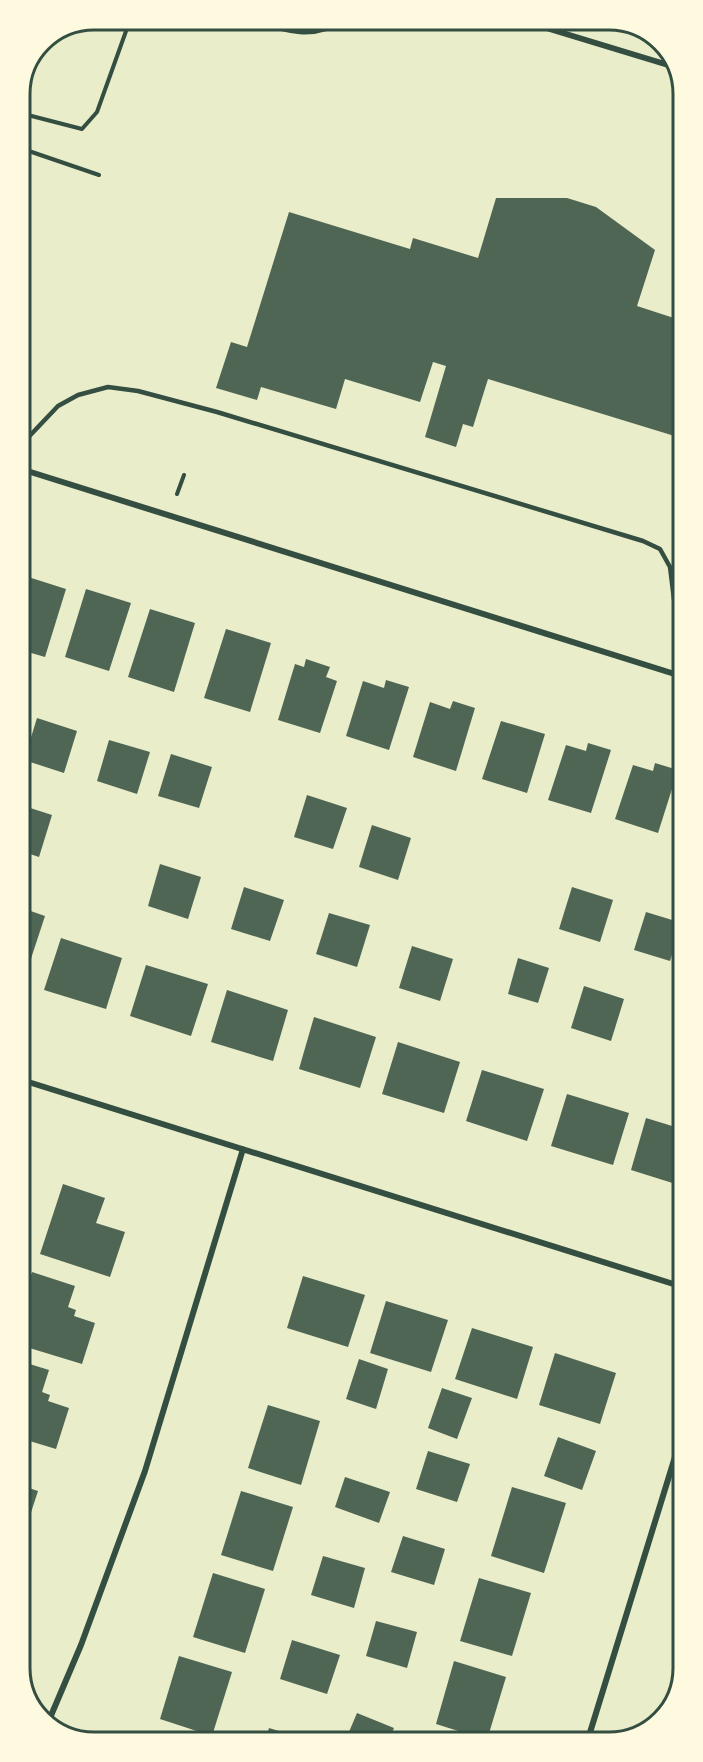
<svg xmlns="http://www.w3.org/2000/svg" width="703" height="1762" font-family="Jost,sans-serif">
<rect width="100%" height="100%" fill="#e9edc9"/>
<path fill="#4f6655" d="M 496,198 L 567,198 L 596,207 L 655,250 L 637,306 L 680,320 L 681,438 L 488,379 L 473,427 L 463,424 L 456,447 L 425,437 L 446,366 L 433,362 L 420,402 L 345,379 L 336,409 L 261,387 L 257,400 L 216,388 L 231,342 L 247,347 L 289,212 L 410,249 L 413,238 L 478,258 Z
M 22,575 L 66,589 L 45,657 L 21,650 Z
M 86,589 L 131,603 L 109,671 L 65,657 Z
M 150,609 L 195,623 L 174,692 L 128,677 Z
M 226,629 L 271,643 L 250,712 L 204,698 Z
M 306,659 L 330,667 L 326,677 L 337,681 L 320,733 L 278,720 L 295,664 L 304,667 Z
M 386,680 L 409,687 L 389,750 L 346,736 L 363,681 L 384,688 Z
M 453,701 L 475,708 L 456,771 L 413,757 L 430,702 L 450,709 Z
M 37,718 L 77,731 L 64,773 L 24,760 Z
M 501,721 L 545,734 L 527,793 L 482,779 Z
M 109,740 L 150,752 L 137,794 L 97,781 Z
M 588,743 L 611,750 L 591,813 L 548,800 L 566,745 L 586,751 Z
M 171,754 L 212,767 L 199,808 L 158,796 Z
M 655,763 L 678,770 L 658,833 L 615,819 L 633,765 L 653,771 Z
M 307,795 L 347,808 L 333,849 L 294,837 Z
M 21,805 L 52,815 L 39,857 L 21,851 Z
M 372,825 L 411,838 L 398,880 L 359,867 Z
M 160,864 L 201,877 L 188,919 L 148,906 Z
M 244,887 L 284,900 L 270,941 L 231,929 Z
M 572,887 L 613,900 L 600,942 L 559,929 Z
M 22,908 L 45,916 L 22,986 Z
M 646,912 L 682,923 L 670,961 L 634,950 Z
M 329,913 L 370,925 L 357,967 L 316,954 Z
M 61,938 L 122,958 L 106,1009 L 44,990 Z
M 412,946 L 453,959 L 440,1001 L 399,988 Z
M 518,958 L 549,968 L 538,1003 L 508,994 Z
M 146,965 L 208,984 L 191,1036 L 130,1016 Z
M 584,986 L 624,999 L 611,1041 L 571,1028 Z
M 227,990 L 288,1010 L 273,1061 L 211,1042 Z
M 314,1017 L 376,1037 L 360,1088 L 299,1069 Z
M 398,1042 L 460,1062 L 444,1113 L 382,1094 Z
M 482,1070 L 544,1089 L 527,1141 L 466,1121 Z
M 567,1094 L 629,1113 L 613,1165 L 551,1146 Z
M 646,1118 L 682,1129 L 682,1186 L 631,1170 Z
M 63,1184 L 105,1198 L 96,1223 L 125,1232 L 110,1277 L 40,1254 Z
M 32,1272 L 75,1286 L 68,1307 L 76,1310 L 74,1316 L 95,1323 L 82,1364 L 23,1346 L 22,1302 Z
M 303,1276 L 365,1295 L 348,1347 L 287,1328 Z
M 386,1301 L 448,1320 L 431,1372 L 370,1353 Z
M 472,1328 L 533,1347 L 517,1399 L 455,1379 Z
M 555,1353 L 616,1373 L 600,1424 L 539,1405 Z
M 359,1359 L 388,1369 L 376,1409 L 346,1399 Z
M 23,1362 L 49,1370 L 42,1392 L 50,1395 L 48,1401 L 69,1408 L 56,1449 L 23,1439 Z
M 442,1388 L 472,1398 L 457,1439 L 428,1428 Z
M 268,1405 L 320,1421 L 301,1485 L 248,1468 Z
M 558,1437 L 596,1451 L 582,1490 L 544,1476 Z
M 428,1451 L 470,1464 L 457,1502 L 416,1489 Z
M 345,1477 L 390,1492 L 379,1523 L 335,1507 Z
M 23,1486 L 38,1491 L 23,1537 Z
M 512,1487 L 566,1503 L 544,1573 L 491,1556 Z
M 241,1491 L 293,1507 L 273,1571 L 221,1555 Z
M 403,1536 L 445,1549 L 434,1585 L 391,1572 Z
M 323,1556 L 365,1568 L 354,1608 L 311,1595 Z
M 213,1573 L 265,1589 L 245,1653 L 193,1637 Z
M 479,1578 L 531,1593 L 512,1656 L 460,1641 Z
M 376,1621 L 417,1632 L 407,1668 L 366,1656 Z
M 292,1640 L 340,1655 L 327,1694 L 280,1679 Z
M 179,1656 L 232,1672 L 212,1736 L 160,1719 Z
M 454,1661 L 506,1677 L 487,1740 L 436,1724 Z
M 357,1713 L 394,1728 L 389,1740 L 346,1739 Z
M 269,1728 L 309,1740 L 309,1741 L 265,1741 Z"/>
<g fill="none" stroke-linecap="round" stroke-linejoin="round">
<path stroke="#344e41" stroke-width="4" d="M 20,113 L 82,129 L 97,112 L 130,20
M 20,148 L 99,175
M 177,494 L 184,475"/>
<path stroke="#344e41" stroke-width="4.5" d="M 20,446 L 58,406 L 78,395 L 108,387 L 138,391 L 217,412 L 643,541 L 660,549 L 670,567 L 681,656"/>
<path stroke="#344e41" stroke-width="6" d="M 257,20 C 285,31 315,39 342,20
M 520,20 L 678,68
M 21,469 L 681,676
M 22,1080 L 683,1287
M 47,1725 L 81,1645 L 145,1471 L 243,1149
M 588,1739 L 683,1431"/>
</g>
<path d="M0 0H703V1762H0ZM94 30H609A64 64 0 0 1 673 94V1668A64 64 0 0 1 609 1732H94A64 64 0 0 1 30 1668V94A64 64 0 0 1 94 30Z" fill="#fefae0" fill-rule="evenodd"/>
<path fill="none" stroke="#344e41" stroke-width="3" d="M94 30H609A64 64 0 0 1 673 94V1668A64 64 0 0 1 609 1732H94A64 64 0 0 1 30 1668V94A64 64 0 0 1 94 30Z"/>
</svg>
